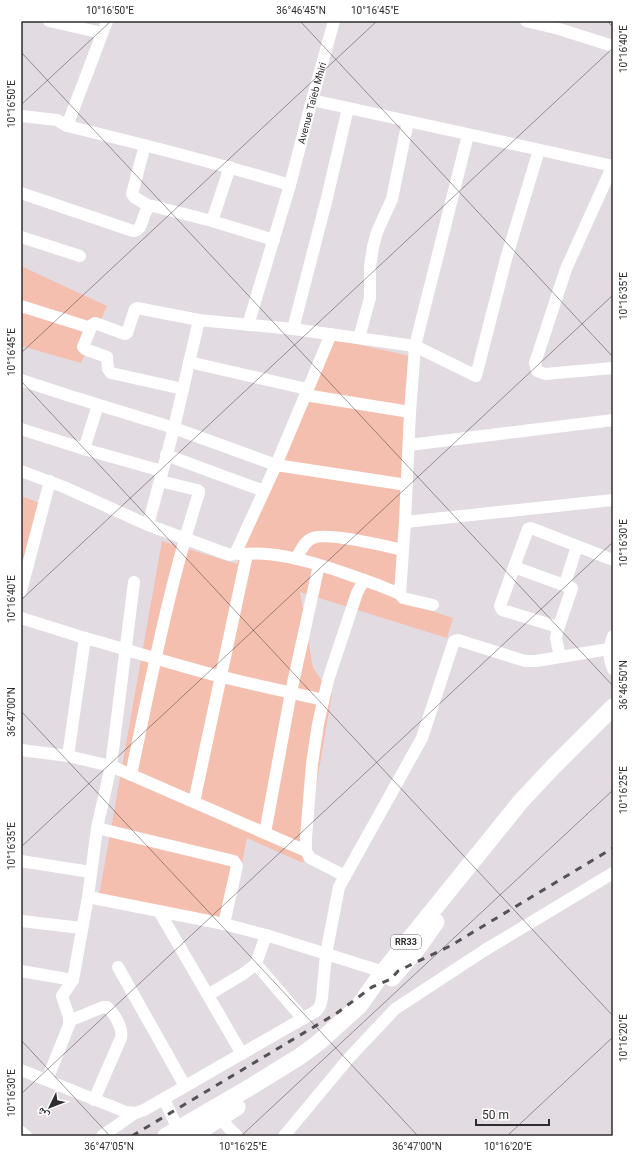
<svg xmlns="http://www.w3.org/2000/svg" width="634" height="1157" font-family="Roboto,'Noto Naskh Arabic',sans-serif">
<rect width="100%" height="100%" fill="#e3dbe2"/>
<path fill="#f5bfaf" d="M 21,266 L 107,306 L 81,363 L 21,346 Z
M 329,338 L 410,356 L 401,521 L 393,598 L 453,618 L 447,638 L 300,592 L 313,668 L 332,694 L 303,863 L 247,838 L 229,928 L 99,896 L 162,541 L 237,564 Z
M 21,496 L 45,505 L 21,587 Z"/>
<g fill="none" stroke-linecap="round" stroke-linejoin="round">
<g stroke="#fff" stroke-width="12">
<path d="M 49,21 L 102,33"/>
<path d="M 526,21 L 559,29 L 613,46"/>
<path d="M 312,100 L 613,166"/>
<path d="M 21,116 L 57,120 L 67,126 C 142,144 216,163 290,185"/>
<path d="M 67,126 L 107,21"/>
<path d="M 145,145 L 132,194 L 134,197 L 149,206"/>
<path d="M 613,165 L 566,269 L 535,363 L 537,371 L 545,374 L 613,368"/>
<path d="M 21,193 L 133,231 C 146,230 140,208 153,206 L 212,221 L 274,240"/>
<path d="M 212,221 L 230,167"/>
<path d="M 21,237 L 80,256"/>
<path d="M 21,306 L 91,328"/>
<path id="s1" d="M 248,325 L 290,185 L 312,100 L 334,21"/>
<path d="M 293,329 L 327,198 L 348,108"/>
<path d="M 359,338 L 370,298 L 370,267 L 373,247 L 377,232 L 392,199 L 408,121"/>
<path d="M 189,362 L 307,389"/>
<path d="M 21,380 L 70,396 L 174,428 L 276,465 L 407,485"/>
<path d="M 183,389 L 111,373 L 108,369 L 107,357 L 85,349 L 83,347 L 92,325 L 95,323 L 125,334 L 127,333 L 135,309 L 137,308 L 199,320 L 293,329 L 415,346 L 476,376 L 506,259 L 539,150"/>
<path d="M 305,395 L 410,412"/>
<path d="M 21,429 L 84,449 L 162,471"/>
<path d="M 409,445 L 613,420"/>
<path d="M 84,449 L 98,405"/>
<path d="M 166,455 L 264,491"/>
<path d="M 21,471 L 64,487 L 148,525 L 230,555 L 234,554 L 237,550 L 276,465 L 331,334"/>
<path d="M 405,522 L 613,500"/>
<path d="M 148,525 L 174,428 L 199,320"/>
<path d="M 239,554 C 248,554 258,553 267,554 C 300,557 333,569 364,580"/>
<path d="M 296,559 C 300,552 304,541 313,538 C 327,532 386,546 403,550"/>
<path d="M 514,567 L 528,529 L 531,528 L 613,560"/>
<path d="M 565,584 L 577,546"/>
<path d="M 21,591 L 50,481"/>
<path d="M 433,605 L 403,598 L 400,594 L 405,522 L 410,412 L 415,346 L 468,135"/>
<path d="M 21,618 L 85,638 L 68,756"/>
<path d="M 558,627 L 502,610 L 500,606 L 514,567 L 572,588 L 557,632 L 556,638 L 560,657"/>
<path d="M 613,636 C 609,648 608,657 613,669"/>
<path d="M 85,638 C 130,650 174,665 219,676 C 254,685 289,692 323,700"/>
<path d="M 21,750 L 68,756 L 111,766 L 306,851"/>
<path d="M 131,775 C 151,680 169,585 199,493 L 199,491 L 197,490 L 160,481"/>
<path d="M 194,802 L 247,554"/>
<path d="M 97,828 L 234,861 L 237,866 L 224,924"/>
<path d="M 265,833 L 291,692 L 319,565"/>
<path d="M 21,861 L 90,872"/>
<path d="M 345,876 L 310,858 L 306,851 L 306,837 L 312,764 L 318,724 L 328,680 L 357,593 L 364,580 L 378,585 L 400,594"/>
<path d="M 88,897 L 224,924 L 266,935 L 390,974"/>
<path d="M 159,911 L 242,1054"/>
<path d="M 21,921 L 81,928"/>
<path d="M 256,964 L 303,1019"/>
<path d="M 118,967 L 185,1086"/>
<path d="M 21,971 L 73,980"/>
<path d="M 208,995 L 243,974 L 256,964 L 266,935"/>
<path d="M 69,1021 L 103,1007 L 107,1007 C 115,1014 123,1028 121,1038 L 94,1100"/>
<path d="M 21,1070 L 126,1112 L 135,1113 L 144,1110 L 316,1011 L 320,1006 L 322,998 L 326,954 L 339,887 L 422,738 L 454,641 L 458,640 L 525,661 L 536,661 L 609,649"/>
<path d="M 47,1080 L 69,1025 L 69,1017 L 62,996 L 73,980 L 88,897 L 97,828 L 111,766 L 134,582"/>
<path d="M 164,1099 L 178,1129"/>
<path d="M 215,1112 L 220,1119 L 237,1136"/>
<path d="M 21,1132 L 26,1136"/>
<path d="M 102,1136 L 135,1113"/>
<path d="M 284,1136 L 348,1059 L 395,1009 L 485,950 L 613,873"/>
</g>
<path stroke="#fff" stroke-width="17" d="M 392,978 L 420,945 L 436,922
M 166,1136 L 252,1086 L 299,1057 L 318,1043 L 359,1006 L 383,972 L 522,800 L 553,767 L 613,707
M 192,1136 L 237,1107"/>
<path stroke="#555255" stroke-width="3" stroke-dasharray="7 7" stroke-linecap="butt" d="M 132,1136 L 337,1013 L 372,987 L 391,979 L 398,971 L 450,946 L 613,848"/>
</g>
<path fill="none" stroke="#2e2c2e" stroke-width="1" stroke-opacity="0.45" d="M 300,21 L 613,357M 607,21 L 613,27M 21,52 L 613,686M 21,105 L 111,21M 21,353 L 377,21M 21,381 L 613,1016M 21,600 L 613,48M 21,711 L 418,1136M 21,847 L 613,295M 21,1040 L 110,1136M 21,1094 L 613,542M 241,1136 L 613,790M 507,1136 L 613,1037"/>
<g text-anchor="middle" stroke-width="3.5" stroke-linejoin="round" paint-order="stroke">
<rect fill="#fff" stroke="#6d6b6d" stroke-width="1" x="391" y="935" width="30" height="14" rx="3"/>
<g font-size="9" font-weight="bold" fill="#2e2c2e">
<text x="406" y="945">RR33</text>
</g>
<g font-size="10" fill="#2e2c2e" stroke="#fff">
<text dy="4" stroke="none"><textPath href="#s1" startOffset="231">Avenue Taïeb Mhiri</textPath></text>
</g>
</g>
<rect width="634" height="1157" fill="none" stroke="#ffffff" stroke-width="44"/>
<g transform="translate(50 1107) rotate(227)" stroke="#ffffff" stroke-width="3" paint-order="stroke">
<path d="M0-3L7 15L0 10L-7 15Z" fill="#2e2c2e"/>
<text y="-6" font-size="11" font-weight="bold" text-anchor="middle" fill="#2e2c2e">ش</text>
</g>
<path d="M476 1119v6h73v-6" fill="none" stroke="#2e2c2e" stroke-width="2"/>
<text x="482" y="1119" font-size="12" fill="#2e2c2e" stroke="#ffffff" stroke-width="3" paint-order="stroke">50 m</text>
<rect x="22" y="22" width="590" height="1113" fill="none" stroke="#2e2c2e" stroke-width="1.5"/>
<g font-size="10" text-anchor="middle" fill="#2e2c2e">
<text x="110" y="14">10°16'50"E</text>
<text x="301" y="14">36°46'45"N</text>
<text x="375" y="14">10°16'45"E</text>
<text transform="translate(623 49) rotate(-90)" y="4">10°16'40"E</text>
<text transform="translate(11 104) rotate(-90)" y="4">10°16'50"E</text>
<text transform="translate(623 296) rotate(-90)" y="4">10°16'35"E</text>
<text transform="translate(11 352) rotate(-90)" y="4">10°16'45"E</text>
<text transform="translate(623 543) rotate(-90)" y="4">10°16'30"E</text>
<text transform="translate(11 599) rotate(-90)" y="4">10°16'40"E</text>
<text transform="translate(623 685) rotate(-90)" y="4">36°46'50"N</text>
<text transform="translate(11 712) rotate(-90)" y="4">36°47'00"N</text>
<text transform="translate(623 790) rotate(-90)" y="4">10°16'25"E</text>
<text transform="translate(11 846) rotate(-90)" y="4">10°16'35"E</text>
<text transform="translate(623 1038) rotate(-90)" y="4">10°16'20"E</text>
<text transform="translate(11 1093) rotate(-90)" y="4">10°16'30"E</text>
<text x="109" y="1150">36°47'05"N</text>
<text x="243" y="1150">10°16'25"E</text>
<text x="417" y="1150">36°47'00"N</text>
<text x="508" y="1150">10°16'20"E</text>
</g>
</svg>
